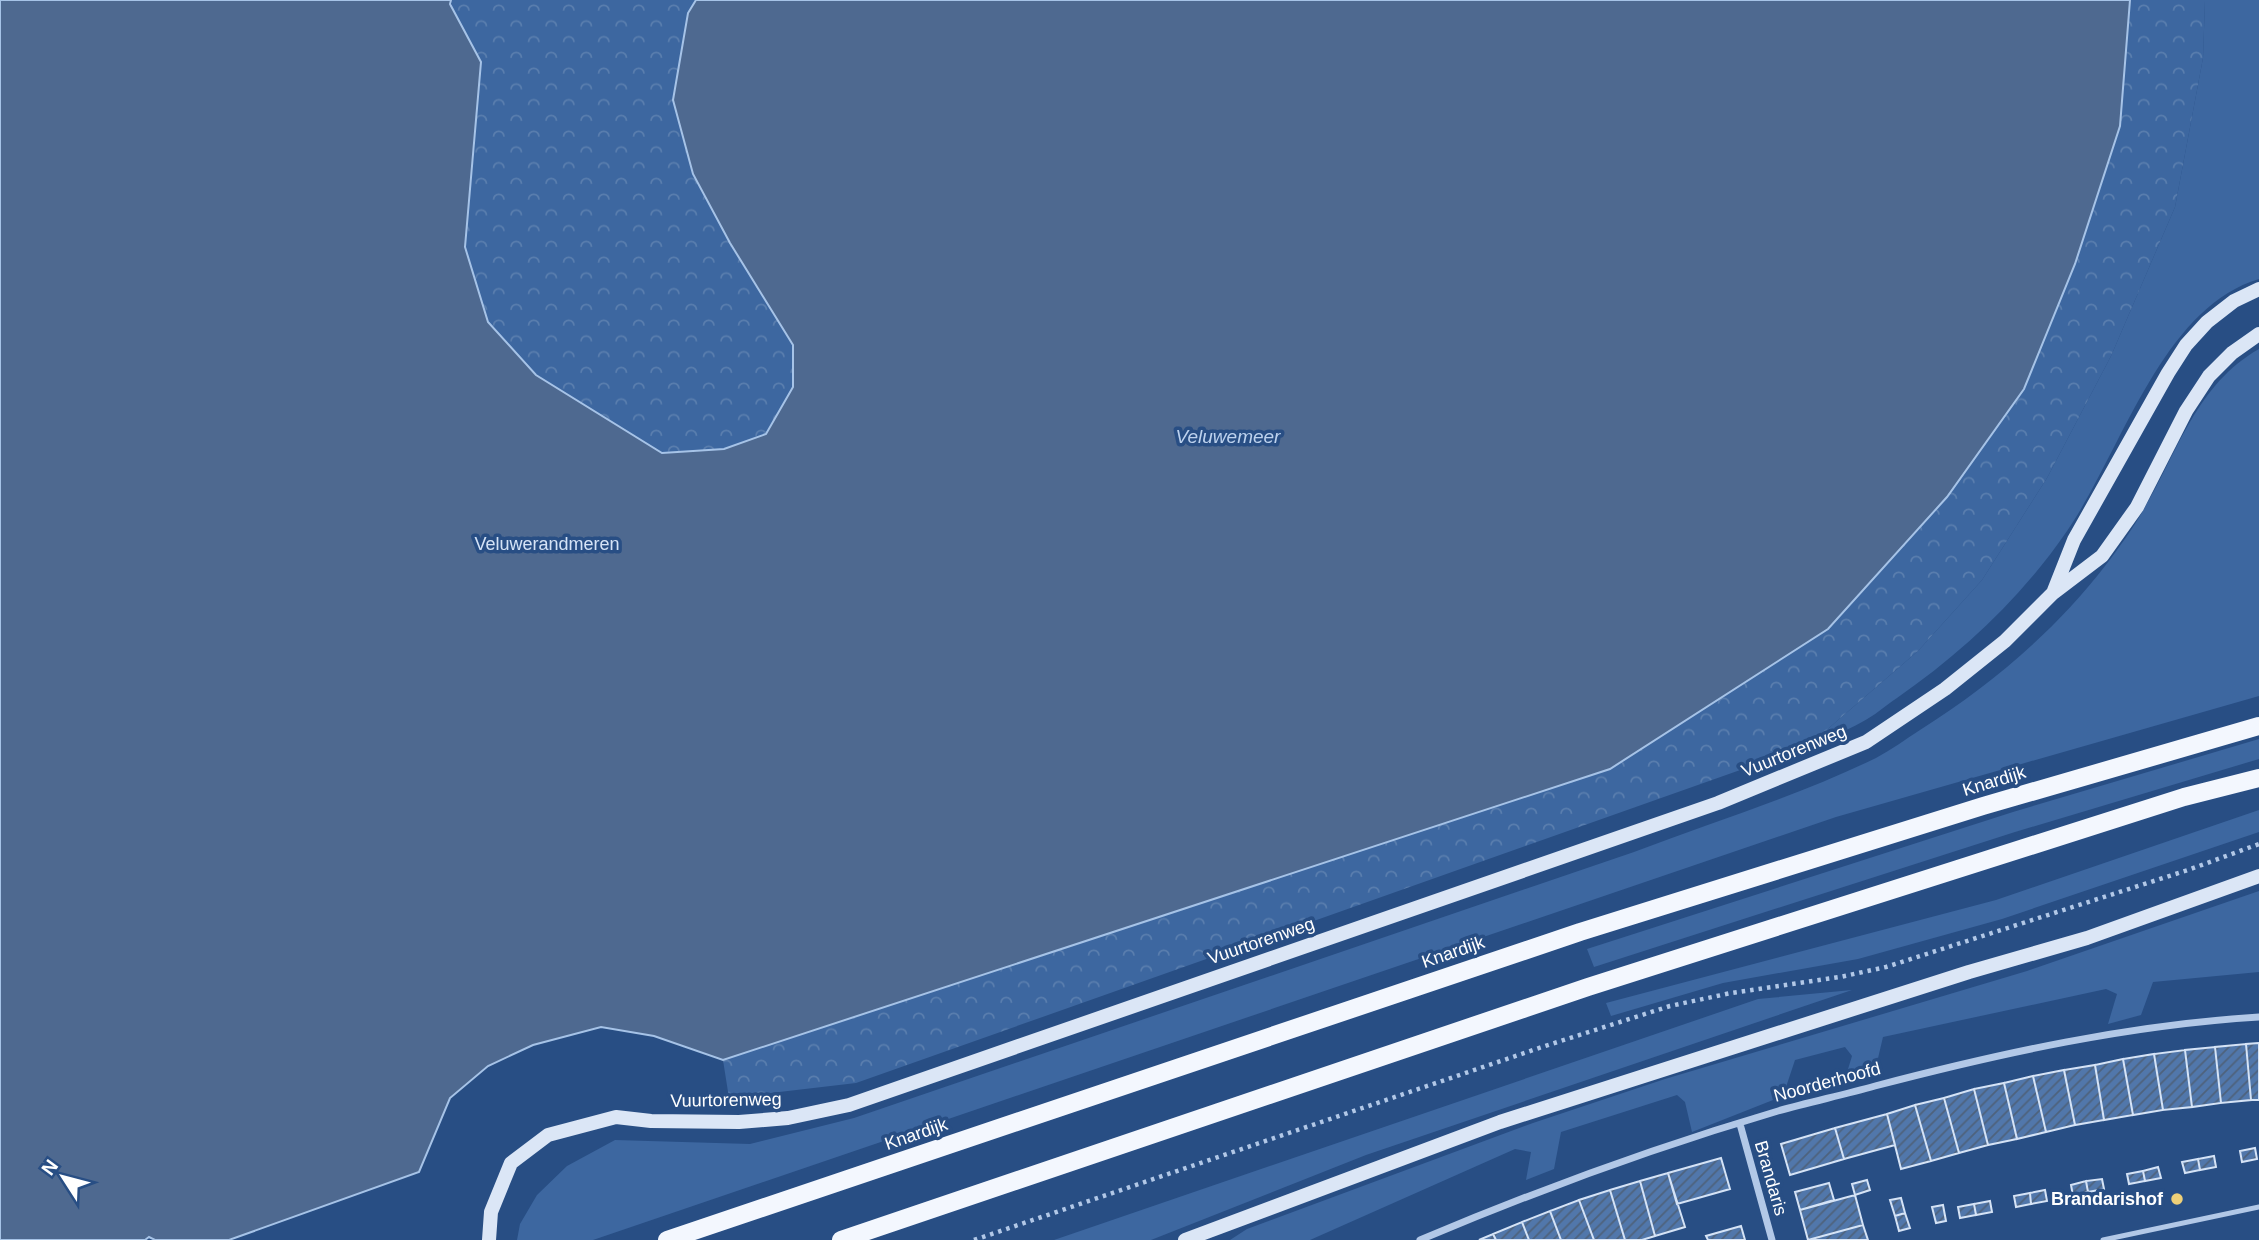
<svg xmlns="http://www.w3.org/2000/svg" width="2259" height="1240" font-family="Arial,sans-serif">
<defs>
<pattern id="forest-crowns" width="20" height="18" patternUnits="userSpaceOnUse" patternTransform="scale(1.75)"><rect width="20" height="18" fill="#3d67a0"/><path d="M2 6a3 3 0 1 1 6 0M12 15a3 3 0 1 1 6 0" fill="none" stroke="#5a7eae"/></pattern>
<pattern id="building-hatch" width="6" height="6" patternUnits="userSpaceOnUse" patternTransform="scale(1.75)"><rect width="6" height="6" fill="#5177ab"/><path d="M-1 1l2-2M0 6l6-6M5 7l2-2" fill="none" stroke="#4e627c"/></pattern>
</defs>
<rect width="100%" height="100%" fill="#284e84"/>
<path fill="#3d67a0" d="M 2205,0 L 2259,0 L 2259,279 C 2161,308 2121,453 2067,531 C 2022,597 1962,653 1897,698 C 1885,706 1874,716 1862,722 C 1845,732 1826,738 1808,746 L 1918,651 L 1982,580 L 2047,478 L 2111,356 L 2175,207 L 2203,58 Z
M 2259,349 L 2259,696 L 1836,817 L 593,1240 L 517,1240 L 520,1224 L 537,1195 L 567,1166 L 615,1140 L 750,1144 L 854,1118 L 1634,852 C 1715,821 1798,796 1876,758 C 1891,750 1906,739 1920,730 C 1990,686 2055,631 2105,566 C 2119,548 2133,528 2144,509 C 2178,451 2197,384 2259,349 Z
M 2259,739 L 2259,759 L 2015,832 L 1594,967 L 1587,949 L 2013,812 Z
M 2259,810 L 2259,832 L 2002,919 L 1858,959 L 1723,983 L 1611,1016 L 1606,1003 L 1996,900 Z
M 2259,891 L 2259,972 L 2153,982 L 2141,1015 L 2108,1024 L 2117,994 L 2106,989 L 1883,1037 L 1875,1071 L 1845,1079 L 1852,1056 L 1845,1047 L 1795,1060 L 1783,1096 L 1692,1132 L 1685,1102 L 1677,1095 L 1561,1132 L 1554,1169 L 1526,1180 L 1531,1152 L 1515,1149 L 1310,1240 L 1230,1240 L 1247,1229 L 1533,1123 L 1665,1079 L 2027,971 Z
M 1852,990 L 1366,1155 L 1151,1240 L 1054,1240 L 1758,999 Z"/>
<path fill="url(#forest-crowns)" d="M 451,0 L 696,0 L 688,13 L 673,100 L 693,174 L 730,243 L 793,345 L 793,387 L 766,434 L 724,449 L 662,453 L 536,375 L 488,323 L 465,247 L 475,142 Z
M 2130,0 L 2205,0 L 2203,58 L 2175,207 L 2111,356 L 2047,478 L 1982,580 L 1918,651 L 1808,746 L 856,1083 L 729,1098 L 723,1060 L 1638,739 L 1828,629 L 1947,497 L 2024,389 L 2075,264 L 2120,126 Z"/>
<path fill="#4e6990" stroke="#a6c3e7" stroke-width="2" d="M 0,0 L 451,0 L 450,4 L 481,62 L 465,247 L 488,322 L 536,375 L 662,453 L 724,449 L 766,434 L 793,387 L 793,345 L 730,243 L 693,174 L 673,100 L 688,13 L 696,0 L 2130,0 L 2120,126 L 2075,264 L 2024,389 L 1947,497 L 1828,629 L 1610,769 L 723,1060 L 654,1036 L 601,1027 L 533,1045 L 488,1066 L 450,1098 L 419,1172 L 229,1240 L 155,1240 L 149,1237 L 145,1240 L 0,1240 Z"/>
<path fill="url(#building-hatch)" stroke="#d5e3f6" stroke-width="2" d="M 2259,1043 L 2259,1100 L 2251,1100 L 2246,1044 Z
M 2246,1044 L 2251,1100 L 2221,1103 L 2215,1047 Z
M 2215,1047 L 2221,1103 L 2192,1107 L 2185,1050 Z
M 2185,1050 L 2192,1107 L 2163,1110 L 2154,1054 Z
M 2154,1054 L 2163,1110 L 2133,1115 L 2123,1059 Z
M 2123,1059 L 2133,1115 L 2104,1120 L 2095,1065 Z
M 2095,1065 L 2104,1120 L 2075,1125 L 2064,1070 Z
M 2064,1070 L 2075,1125 L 2046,1132 L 2033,1076 Z
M 2033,1076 L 2046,1132 L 2017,1139 L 2004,1083 Z
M 2004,1083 L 2017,1139 L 1988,1145 L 1974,1089 Z
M 1974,1089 L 1988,1145 L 1959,1153 L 1944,1098 Z
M 1944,1098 L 1959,1153 L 1931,1161 L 1915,1105 Z
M 1915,1105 L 1931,1161 L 1901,1169 L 1887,1114 Z
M 1887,1114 L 1895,1145 L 1844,1159 L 1835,1128 Z
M 1835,1128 L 1844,1159 L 1790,1175 L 1781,1144 Z
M 2255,1148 L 2257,1159 L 2242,1162 L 2240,1151 Z
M 2214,1156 L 2216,1167 L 2200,1170 L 2198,1159 Z
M 1721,1158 L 1730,1189 L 1677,1204 L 1668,1173 Z
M 2198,1159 L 2200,1170 L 2185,1173 L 2182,1162 Z
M 2158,1167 L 2161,1178 L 2145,1181 L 2143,1171 Z
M 2143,1171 L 2145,1181 L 2129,1184 L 2127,1174 Z
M 1668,1173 L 1685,1227 L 1655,1236 L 1640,1181 Z
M 2102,1179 L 2104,1189 L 2088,1192 L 2086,1181 Z
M 1867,1180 L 1870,1190 L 1855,1195 L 1852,1184 Z
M 1640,1181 L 1655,1236 L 1642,1240 L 1625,1240 L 1610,1190 Z
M 2086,1181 L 2088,1192 L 2073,1196 L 2071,1185 Z
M 1829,1183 L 1834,1200 L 1800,1210 L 1795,1192 Z
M 1610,1190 L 1625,1240 L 1594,1240 L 1579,1200 Z
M 2045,1190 L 2047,1201 L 2031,1204 L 2030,1193 Z
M 2030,1193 L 2031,1204 L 2016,1207 L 2014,1196 Z
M 1855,1195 L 1863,1225 L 1808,1240 L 1800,1210 Z
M 1901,1198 L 1905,1213 L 1895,1216 L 1890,1200 Z
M 1579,1200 L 1594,1240 L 1561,1240 L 1550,1211 Z
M 1990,1201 L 1992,1212 L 1976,1215 L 1974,1204 Z
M 1974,1204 L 1976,1215 L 1960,1218 L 1958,1207 Z
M 1943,1205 L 1946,1221 L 1936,1223 L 1932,1207 Z
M 1550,1211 L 1561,1240 L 1529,1240 L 1522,1222 Z
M 1905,1213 L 1910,1228 L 1899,1231 L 1895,1216 Z
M 1522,1222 L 1529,1240 L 1496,1240 L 1493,1234 Z
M 1863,1225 L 1868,1240 L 1808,1240 Z
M 1741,1226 L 1745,1240 L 1708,1240 L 1706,1236 Z
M 1493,1234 L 1496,1240 L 1479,1240 Z"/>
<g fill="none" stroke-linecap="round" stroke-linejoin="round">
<path stroke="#b2c8e7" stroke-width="4.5" stroke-dasharray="3.5 5" stroke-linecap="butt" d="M 974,1240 L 1542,1047 L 1670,1006 L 1731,993 L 1840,977 L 1886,967 L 2188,870 L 2259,844"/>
<path stroke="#b2c8e7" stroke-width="5" d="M 2103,1240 L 2259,1207"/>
<path stroke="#b2c8e7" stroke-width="7" d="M 1740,1124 L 1772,1240
M 1420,1240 C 1536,1191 1656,1147 1778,1111 C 1810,1102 1843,1095 1875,1086 C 2001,1053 2129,1025 2259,1017"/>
<path stroke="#dbe6f6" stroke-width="14" d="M 2053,593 L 2074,540 L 2168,373 L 2186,345 L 2207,322 L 2234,301 L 2259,289
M 489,1240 L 491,1212 L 511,1163 L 548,1135 L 616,1117 L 651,1121 L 739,1122 L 788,1118 L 849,1105 L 1718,803 L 1866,742 L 1945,689 L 2005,641 L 2052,594 L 2102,556 L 2137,507 L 2186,411 L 2209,376 L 2232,353 L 2259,334
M 1185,1240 L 1500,1122 L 1969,972 L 2087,938 L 2259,876"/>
<path stroke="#f3f7fe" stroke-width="18" d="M 667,1240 L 1580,932 L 1983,806 L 2259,726
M 841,1240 L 1588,987 L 2184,797 L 2259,778"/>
</g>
<circle fill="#efd078" stroke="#284e84" stroke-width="2.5" cx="2177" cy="1199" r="7"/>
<g text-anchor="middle" stroke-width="7" stroke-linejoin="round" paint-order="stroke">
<g font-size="18" fill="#d5e3f6" stroke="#284e84">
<text x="547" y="550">Veluwerandmeren</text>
</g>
<g font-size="18" fill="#fff" stroke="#284e84">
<text transform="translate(1794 751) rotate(-22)" y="6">Vuurtorenweg</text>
<text transform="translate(1994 781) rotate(-17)" y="6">Knardijk</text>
<text transform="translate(1261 941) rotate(-19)" y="6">Vuurtorenweg</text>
<text transform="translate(1453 952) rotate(-19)" y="6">Knardijk</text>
<text transform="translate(1827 1082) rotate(-15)" y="6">Noorderhoofd</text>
<text transform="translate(726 1100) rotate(-1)" y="6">Vuurtorenweg</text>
<text transform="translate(916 1134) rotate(-19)" y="6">Knardijk</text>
<text transform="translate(1771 1178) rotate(74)" y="6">Brandaris</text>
</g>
<g font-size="18" font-weight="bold" fill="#fff" stroke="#284e84" text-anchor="end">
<text x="2163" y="1205">Brandarishof</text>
</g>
<g font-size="19" font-style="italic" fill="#bdd2ee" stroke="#284e84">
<text x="1228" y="443">Veluwemeer</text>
</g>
</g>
<g transform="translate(63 1177) rotate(306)" stroke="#284e84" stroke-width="5" paint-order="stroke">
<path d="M0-5L12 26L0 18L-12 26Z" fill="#ffffff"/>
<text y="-10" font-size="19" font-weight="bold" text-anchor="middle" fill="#ffffff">N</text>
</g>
</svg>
